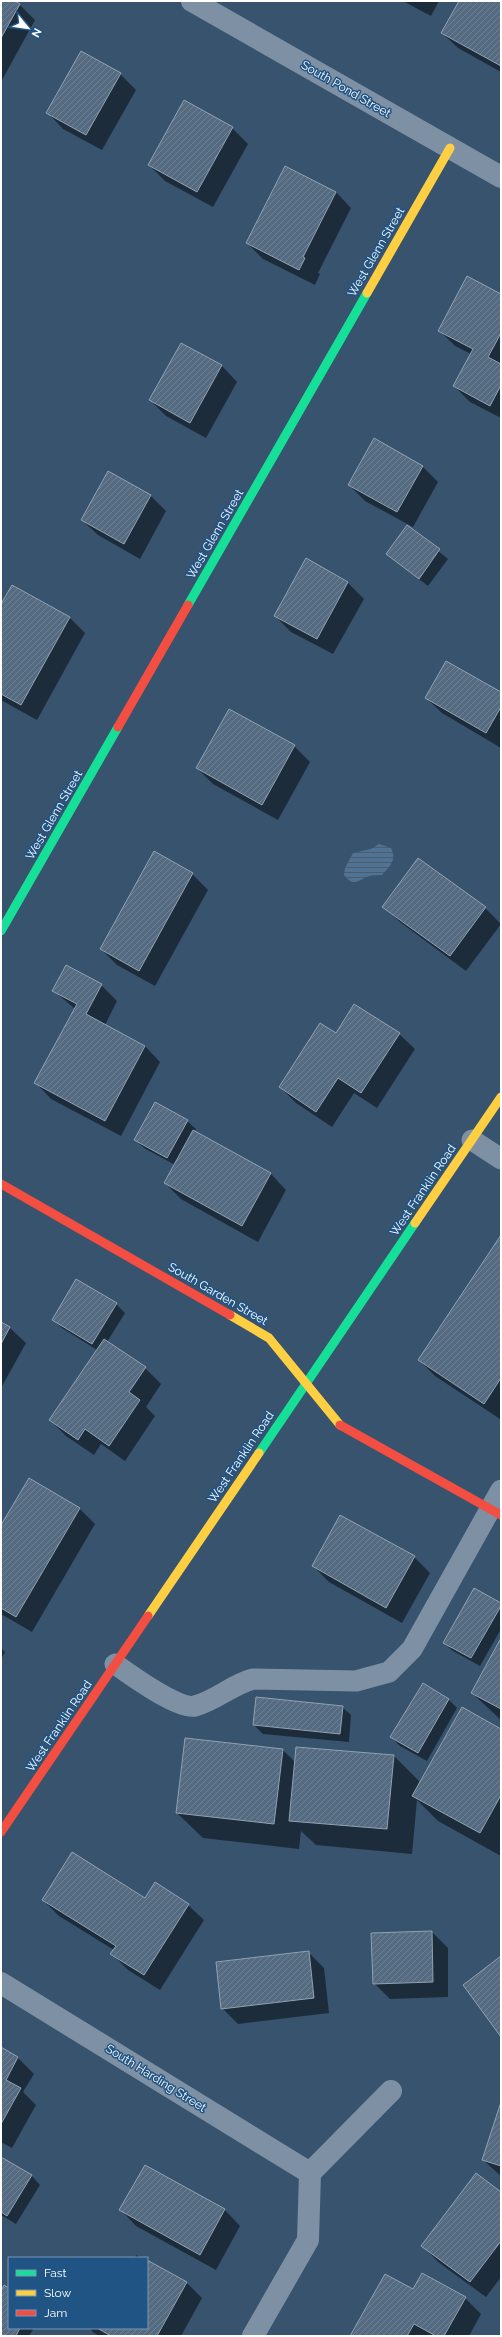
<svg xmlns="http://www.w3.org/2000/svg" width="502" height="2337" font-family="Raleway,sans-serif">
<defs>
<pattern id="water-rules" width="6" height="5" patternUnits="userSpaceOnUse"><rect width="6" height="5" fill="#507395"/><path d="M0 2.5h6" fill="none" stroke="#4e5c69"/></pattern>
<pattern id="building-hatch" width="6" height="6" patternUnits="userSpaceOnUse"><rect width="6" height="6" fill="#556b81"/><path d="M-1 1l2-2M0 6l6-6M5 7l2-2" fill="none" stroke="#6e8194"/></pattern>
</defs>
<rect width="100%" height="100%" fill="#37536e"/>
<path fill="url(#water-rules)" d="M 379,844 L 391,848 C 397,860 390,866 382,875 C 378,875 373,875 369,876 C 358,880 354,888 344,875 L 345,868 L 353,853 L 371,849 Z"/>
<path fill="#0007" d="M 1,1 L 13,1 L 20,5 L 35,20 L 1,82 Z
M 403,1 L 439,1 L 431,16 Z
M 460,1 L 501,1 L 501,72 L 458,48 L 442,33 Z
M 120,74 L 136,90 L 102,150 L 63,129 L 48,113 Z
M 232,128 L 248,144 L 213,207 L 165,181 L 149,165 Z
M 336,192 L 351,208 L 318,273 L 320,274 L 315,285 L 263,259 L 247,243 Z
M 501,295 L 501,418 L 470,402 L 454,386 L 471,354 L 455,346 L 439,330 Z
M 181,344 L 222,366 L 237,382 L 206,438 L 166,416 L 150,400 Z
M 422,466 L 438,482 L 413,527 L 365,501 L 349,485 Z
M 150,495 L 166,511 L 140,559 L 98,535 L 82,520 Z
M 407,526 L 448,559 L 428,586 L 387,554 Z
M 306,560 L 348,583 L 364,599 L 333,654 L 291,632 L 275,616 Z
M 1,607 L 69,617 L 85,633 L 37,720 L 1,700 Z
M 501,694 L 501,748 L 442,713 L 426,698 Z
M 294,746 L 310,762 L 278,820 L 213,784 L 197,768 Z
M 192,874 L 208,890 L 155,986 L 117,965 L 101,949 Z
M 384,907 L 485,908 L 501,924 L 466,971 L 400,922 Z
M 66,966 L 101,985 L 117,1001 L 105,1025 L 145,1046 L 160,1062 L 121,1136 L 51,1099 L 36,1083 L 75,1009 L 53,990 Z
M 336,1034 L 399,1034 L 415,1049 L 377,1108 L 354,1093 L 332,1127 L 296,1103 L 280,1087 Z
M 187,1121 L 196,1129 L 194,1132 L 271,1174 L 286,1190 L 258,1242 L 181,1199 L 165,1183 L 175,1165 L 144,1148 L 135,1140 Z
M 501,1237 L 501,1418 L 500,1419 L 435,1376 L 419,1360 Z
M 116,1304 L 125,1313 L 107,1342 L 145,1368 L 161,1384 L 146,1407 L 155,1416 L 125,1461 L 101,1444 L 94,1455 L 66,1436 L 50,1420 L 97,1350 L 62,1328 L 53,1319 Z
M 1,1323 L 10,1328 L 26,1343 L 1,1388 Z
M 79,1508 L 95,1524 L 32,1632 L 1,1614 L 1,1527 Z
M 414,1557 L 430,1573 L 402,1623 L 329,1582 L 313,1566 Z
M 501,1604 L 501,1629 L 480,1666 L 453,1651 L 444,1643 Z
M 501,1640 L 501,1720 L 472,1693 Z
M 1,1648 L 5,1652 L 1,1659 Z
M 423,1684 L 449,1700 L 457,1708 L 427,1761 L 400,1746 L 391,1737 Z
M 342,1707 L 351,1715 L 349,1742 L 263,1734 L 254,1725 Z
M 501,1730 L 501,1856 L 438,1821 L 417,1800 L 412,1854 L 316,1845 L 301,1831 L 299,1849 L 203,1838 L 177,1813 L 283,1750 L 296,1763 L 394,1756 L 419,1781 L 418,1787 Z
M 145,1899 L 188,1905 L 204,1920 L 160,1990 L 128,1970 L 112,1954 L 114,1950 L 59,1916 L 43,1900 Z
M 432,1932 L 448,1948 L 448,1997 L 390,1999 L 374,1983 Z
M 308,1952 L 324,1968 L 329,2013 L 238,2024 L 222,2008 Z
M 1,2048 L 18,2058 L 34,2074 L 23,2092 L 36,2105 L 12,2148 L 1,2142 Z
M 501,2105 L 501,2176 L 483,2160 Z
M 1,2158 L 32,2176 L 40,2185 L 16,2224 L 1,2215 Z
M 145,2166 L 225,2210 L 240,2226 L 216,2270 L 136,2226 L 121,2210 Z
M 501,2193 L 501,2277 L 486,2297 L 438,2262 L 423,2246 Z
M 136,2255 L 142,2258 L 135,2258 Z
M 147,2261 L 186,2282 L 202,2298 L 181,2336 L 100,2336 L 94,2333 L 89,2328 L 147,2328 Z
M 9,2289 L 9,2328 L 34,2328 L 29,2336 L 1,2336 L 1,2293 Z
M 414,2291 L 465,2298 L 481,2314 L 469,2336 L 351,2336 Z"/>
<path fill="url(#building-hatch)" stroke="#91a2b2" d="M 1,1 L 15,1 L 20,4 L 1,38 Z
M 459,1 L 501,1 L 501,66 L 441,33 Z
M 81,51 L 121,73 L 86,135 L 46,113 Z
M 184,100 L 233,127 L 197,192 L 148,165 Z
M 285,166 L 336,192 L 303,257 L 305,258 L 299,270 L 246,243 Z
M 467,276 L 501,294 L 501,333 L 488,357 L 501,364 L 501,385 L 490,406 L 453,386 L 473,349 L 438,331 Z
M 181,343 L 222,365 L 190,423 L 149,400 Z
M 374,438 L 423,466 L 397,512 L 348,485 Z
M 108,471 L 151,495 L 124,544 L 81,520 Z
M 407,525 L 440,549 L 419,579 L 386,554 Z
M 306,558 L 348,582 L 317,639 L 274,616 Z
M 12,585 L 70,617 L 21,705 L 1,694 L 1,604 Z
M 446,661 L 501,692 L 501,707 L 486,733 L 425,698 Z
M 229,709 L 295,745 L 262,805 L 196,768 Z
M 154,851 L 193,873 L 139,971 L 100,949 Z
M 418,858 L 486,907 L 450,956 L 382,907 Z
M 66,965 L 102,984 L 86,1014 L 145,1046 L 105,1121 L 34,1083 L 77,1004 L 52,991 Z
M 354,1004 L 400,1033 L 361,1093 L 338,1078 L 316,1112 L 279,1087 L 320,1023 L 336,1033 Z
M 155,1102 L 188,1120 L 167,1158 L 134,1140 Z
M 193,1130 L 271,1173 L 242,1226 L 164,1183 Z
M 501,1235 L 501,1378 L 484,1404 L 418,1360 Z
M 76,1279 L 117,1303 L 92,1344 L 52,1320 Z
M 1,1322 L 10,1327 L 1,1344 Z
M 104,1339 L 146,1367 L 129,1392 L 140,1400 L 109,1446 L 85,1429 L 78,1440 L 49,1420 Z
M 29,1478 L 80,1508 L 16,1617 L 1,1608 L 1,1525 Z
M 340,1515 L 415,1556 L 386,1608 L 312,1566 Z
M 474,1588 L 501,1603 L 501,1606 L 471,1658 L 443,1643 Z
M 501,1638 L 501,1709 L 471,1693 Z
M 423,1683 L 449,1699 L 418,1753 L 390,1737 Z
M 256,1697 L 343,1706 L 340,1734 L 253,1725 Z
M 462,1707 L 501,1729 L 501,1795 L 480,1833 L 412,1796 Z
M 185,1738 L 283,1749 L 274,1824 L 176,1813 Z
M 296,1747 L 394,1755 L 387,1829 L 289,1821 Z
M 72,1852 L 145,1898 L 155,1882 L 189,1904 L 144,1975 L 110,1954 L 116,1946 L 42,1900 Z
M 432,1931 L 433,1982 L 373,1984 L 371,1933 Z
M 309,1951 L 314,1998 L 221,2009 L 216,1962 Z
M 501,1956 L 501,2037 L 463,1985 Z
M 1,2047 L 18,2057 L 6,2080 L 21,2088 L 1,2124 Z
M 501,2102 L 501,2166 L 482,2160 Z
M 1,2157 L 32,2175 L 7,2216 L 1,2212 Z
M 145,2165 L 225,2209 L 200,2255 L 119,2210 Z
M 476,2173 L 501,2192 L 501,2241 L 470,2282 L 421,2246 Z
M 147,2260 L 187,2282 L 157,2336 L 111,2336 L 97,2328 L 147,2328 Z
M 422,2273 L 466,2297 L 444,2336 L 436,2336 L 414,2324 L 407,2336 L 350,2336 L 385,2274 L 413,2289 Z
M 4,2285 L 9,2288 L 9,2328 L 20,2328 L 16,2336 L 1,2335 L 1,2291 Z"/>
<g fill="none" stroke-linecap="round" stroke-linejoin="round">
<path stroke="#7e91a4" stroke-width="21" d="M 472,1140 L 501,1159
M 115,1664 C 129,1674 180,1711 195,1706 C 217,1700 231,1685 253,1679 L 356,1681 L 389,1672 L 412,1649 L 501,1490"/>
<path stroke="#7e91a4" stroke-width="22" d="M 192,1 L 501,177
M 1,1983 L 310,2173
M 253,2336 L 308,2240 L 310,2173 L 391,2091"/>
<path stroke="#16e098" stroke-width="9" d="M 188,605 L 367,293
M 1,931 L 118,727
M 259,1453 L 415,1223"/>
<path stroke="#ffcf43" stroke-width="9" d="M 367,293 L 450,148
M 415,1223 L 501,1097
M 230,1315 L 269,1338 L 340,1425
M 148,1616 L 259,1453"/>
<path stroke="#f24e42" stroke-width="9" d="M 118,727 L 188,605
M 1,1184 L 230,1315
M 340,1425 L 501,1515
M 1,1832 L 148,1616"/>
</g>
<g text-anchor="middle" stroke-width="3" stroke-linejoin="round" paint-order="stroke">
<g font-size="12" fill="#fff" stroke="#205485">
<text transform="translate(346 89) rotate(30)" y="4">South Pond Street</text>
<text transform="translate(376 252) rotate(-60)" y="4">West Glenn Street</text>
<text transform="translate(215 534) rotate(-60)" y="4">West Glenn Street</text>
<text transform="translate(54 815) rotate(-60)" y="4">West Glenn Street</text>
<text transform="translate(423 1190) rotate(-56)" y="4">West Franklin Road</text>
<text transform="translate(218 1294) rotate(30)" y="4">South Garden Street</text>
<text transform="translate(241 1457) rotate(-56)" y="4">West Franklin Road</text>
<text transform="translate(59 1726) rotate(-56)" y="4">West Franklin Road</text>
<text transform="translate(156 2078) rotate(32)" y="4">South Harding Street</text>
</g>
</g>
<rect width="502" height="2337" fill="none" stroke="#ffffff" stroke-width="4"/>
<rect x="8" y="2257" width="140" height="72" fill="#205485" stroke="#7998b6"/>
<rect x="16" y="2270" width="20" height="6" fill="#16e098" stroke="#7998b6"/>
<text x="44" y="2277" font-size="12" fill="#ffffff">Fast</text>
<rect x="16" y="2290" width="20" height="6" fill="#ffcf43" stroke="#7998b6"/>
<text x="44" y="2297" font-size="12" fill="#ffffff">Slow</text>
<rect x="16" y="2310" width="20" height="6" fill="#f24e42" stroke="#7998b6"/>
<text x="44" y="2317" font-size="12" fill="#ffffff">Jam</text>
<g transform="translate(28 28) rotate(119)" stroke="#205485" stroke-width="3" paint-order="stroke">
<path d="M0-3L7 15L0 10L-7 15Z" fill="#ffffff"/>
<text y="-6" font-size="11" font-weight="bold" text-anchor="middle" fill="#ffffff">N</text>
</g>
</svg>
